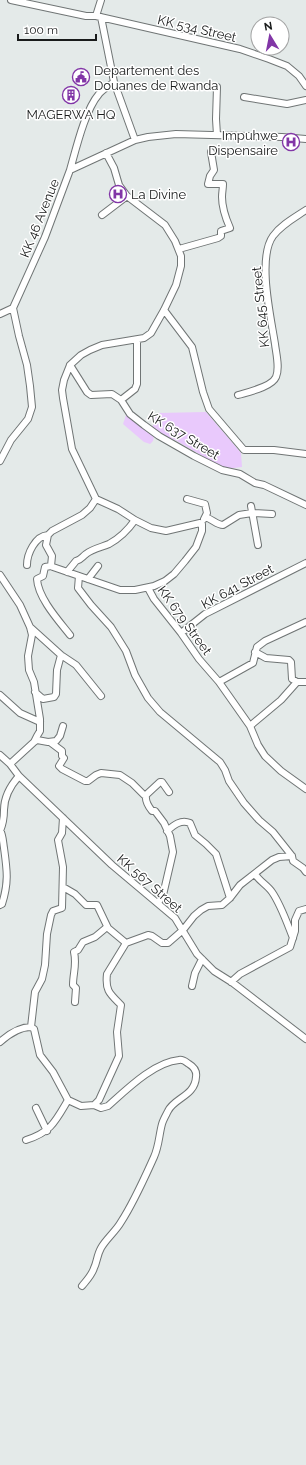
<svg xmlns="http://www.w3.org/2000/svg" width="306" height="1465" font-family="Raleway,sans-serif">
<rect width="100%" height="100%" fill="#e4eae9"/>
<path fill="#e9c9fc" d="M 130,412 L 149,428 L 153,426 L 157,413 L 206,412 L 241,453 L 242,467 L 225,469 L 175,440 L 155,432 L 153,441 L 150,444 L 144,442 L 123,424 L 126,415 Z"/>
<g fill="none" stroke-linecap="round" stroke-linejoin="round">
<g stroke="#707575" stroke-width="8">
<path id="minor" d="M 11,0 L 86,16 L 96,16 L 101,0
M 96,16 L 240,49 L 269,59 L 287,66 L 299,76 L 306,86
M 101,17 L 114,82 L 135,140
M 244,97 L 287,104 L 306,100
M 217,135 L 216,119 L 217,87
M 70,170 C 76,149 85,110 99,94 C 103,89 109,86 114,82
M 102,215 L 127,196
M 179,249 L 218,238 L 221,236 L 221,231 L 230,228 C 226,219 222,207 222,197 C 222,192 223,189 223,184 L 208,184 L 210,176 L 214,170 L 211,152
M 164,310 L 192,347 L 203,392 L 209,409 L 244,450 L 274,450 L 306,454
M 0,314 L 13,308 L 45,237 L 70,170 L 135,140 L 148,137 L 176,134 L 282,137 L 306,139
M 70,365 L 87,392 L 91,395 L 112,394 L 121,400 L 130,414 L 144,425 L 159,436 L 194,456 L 222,470 L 240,474 L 255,483 L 264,485 L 306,505
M 238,395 C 248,392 272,387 276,377 C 280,368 276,353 275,344 C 271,318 257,258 273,236 C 281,225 294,218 306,210
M 121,400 L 135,389 L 137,384 L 137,340
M 0,461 L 11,440 L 28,419 L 32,407 L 30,386 L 27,365 L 19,336 L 13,308
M 96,499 L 118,509 L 135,520 L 151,528 L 166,531 L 200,523 L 202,524 L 202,531 L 196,547 L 185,561 L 174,574 L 165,581 L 154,586 L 135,590 L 120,590 L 53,567 L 51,566 L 52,556 L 46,545 L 48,535 L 52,531 L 82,515 L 90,508 L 96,499 L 72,449 L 63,398 L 62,390 L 64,380 L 70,365 L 81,355 L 90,350 L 102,345 L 144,338 L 151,333 L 164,310 L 176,285 L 181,266 L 181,256 L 175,241 L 165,225 L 127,196 L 119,185 L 114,168 L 106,153
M 187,499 L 205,504 L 207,513 L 204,519
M 251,506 L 258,545
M 205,517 C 212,519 217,525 223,525 L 239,515 L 252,513 L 272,514
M 27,565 C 27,554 35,536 48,535
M 51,566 L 45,567 L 43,576 L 37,579 C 38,598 59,621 70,635
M 67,572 L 76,561 C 81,560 82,557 86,554 C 92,549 102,547 109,544 C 120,538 128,530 135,520
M 0,575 L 20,605 L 30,627 L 32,635 L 28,656 L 29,670 L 34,682 L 40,719 L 40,731 L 37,736 L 34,742 L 10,764
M 79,576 L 78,588 L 91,605 L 111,627 L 126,651 L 135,675 L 148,698 L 160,712 L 220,762 L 225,770 L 229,781 L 244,803 L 259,820 L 273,832 L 292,856 L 293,861 L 303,868 L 306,872
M 88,579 L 98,566
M 148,588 L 154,599 L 181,633 L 199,659 L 219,682 L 250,726 L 258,745 L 265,756 L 281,771 L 306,789
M 30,627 L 61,655 L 76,665 L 101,696
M 181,633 L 205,614 L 306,563
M 255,652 L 266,658 L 289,660 L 291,662 L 292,679 L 297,682
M 219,682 L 253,663 L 257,647 L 265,641 L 306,622
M 35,692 L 43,699 L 54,697 L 56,694 L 57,670 L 61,655
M 0,695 L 20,713 L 40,722
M 250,726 L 281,700 L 297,682 L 306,682
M 34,742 L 37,740 L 48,742 L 56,741 L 60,736 L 63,726
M 50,742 L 62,751 L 62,756 L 64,758 L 59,766 L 62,769 L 85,781 L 88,781 L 96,775 L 101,773 L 120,775 L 132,783 L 144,795 L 146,795 L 160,782 L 162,782 L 169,792
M 0,755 L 10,764 L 19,776 L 112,865 L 175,918 L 197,954 L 214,971 L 233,983 L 306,1039
M 146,795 C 145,801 148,806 152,811 L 155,811 L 164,823 L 170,836 L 173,852 L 163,895 L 158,903
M 63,818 L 62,833 L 58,840 L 63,867 L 62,908 L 53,911 L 51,915 L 47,934 L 45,965 L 42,979 L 35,992 L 31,1027 L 34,1029 L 40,1055 L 53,1072 L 68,1100 L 81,1106 L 94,1105 L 99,1100 L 119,1056 L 117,1032 L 121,1005 C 110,994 105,991 107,974 L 126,943 L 148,935 L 152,936 L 162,943 L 168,943 L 183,930 L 194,916 L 201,910 L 208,906 L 222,905 L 230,898 L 240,885 L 272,860 L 279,857 L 292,856
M 0,830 C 3,835 3,842 4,848 C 7,870 9,882 2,904 L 0,905
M 0,831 C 3,824 4,818 4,810 C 4,797 11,785 19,776
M 167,831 C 174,825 181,819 190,823 L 195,835 L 206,844 L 216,854 L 230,898
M 255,874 C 259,881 267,885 272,892 C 281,905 287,923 293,938
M 63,887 L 75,894 L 86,905 L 97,905 L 108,928 L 126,943
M 231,982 L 240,974 L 290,947 L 295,931 L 295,920 L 299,911 L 306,909
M 192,986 L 195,973 L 202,959
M 75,1002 L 76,988 L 73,985 C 73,973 77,965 74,952 L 78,950 L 83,942 L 95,937 L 107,927
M 0,1042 C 9,1034 19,1027 31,1027
M 36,1108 L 47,1131
M 26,1140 C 51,1132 55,1122 68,1100
M 82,1286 C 86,1281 92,1275 94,1268 C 97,1262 97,1255 101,1248 C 106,1239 116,1231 121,1222 C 134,1202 144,1179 154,1157 C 159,1146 159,1135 162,1124 C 163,1120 166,1115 168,1111 C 174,1098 195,1096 196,1077 C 197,1071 194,1067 189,1064 C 186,1062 183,1059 179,1060 C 154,1062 126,1090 108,1106 L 101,1108 L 94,1105"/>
</g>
<use href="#minor" stroke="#fff" stroke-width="6"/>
</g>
<defs>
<g id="civic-ring" transform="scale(0.9)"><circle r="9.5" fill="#fff" stroke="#8236a7" stroke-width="1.5"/><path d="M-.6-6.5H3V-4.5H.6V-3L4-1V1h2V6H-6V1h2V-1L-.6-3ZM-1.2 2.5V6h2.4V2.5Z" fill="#8236a7"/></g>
<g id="building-ring" transform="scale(0.9)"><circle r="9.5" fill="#fff" stroke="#8236a7" stroke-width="1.5"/><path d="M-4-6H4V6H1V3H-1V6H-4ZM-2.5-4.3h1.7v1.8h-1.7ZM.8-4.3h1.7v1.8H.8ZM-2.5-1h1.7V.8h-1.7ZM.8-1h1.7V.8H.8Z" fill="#8236a7"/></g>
<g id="hospital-ring" transform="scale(0.9)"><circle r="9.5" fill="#fff" stroke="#8236a7" stroke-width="1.5"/><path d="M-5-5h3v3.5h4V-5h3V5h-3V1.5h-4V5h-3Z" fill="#8236a7"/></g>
</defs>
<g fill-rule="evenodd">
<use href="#civic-ring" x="81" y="77"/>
<use href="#building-ring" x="71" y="95"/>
<use href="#hospital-ring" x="291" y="142"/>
<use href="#hospital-ring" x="118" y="194"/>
</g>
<g text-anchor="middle" stroke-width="3" stroke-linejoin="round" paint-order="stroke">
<g font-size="13" fill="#191b1b" stroke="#fff">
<text transform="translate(197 28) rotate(13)" y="5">KK 534 Street</text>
<text transform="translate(39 218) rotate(-68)" y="5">KK 46 Avenue</text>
<text transform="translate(260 307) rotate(-96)" y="5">KK 645 Street</text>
<text transform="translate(184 435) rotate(31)" y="5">KK 637 Street</text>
<text transform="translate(237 586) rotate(-28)" y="5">KK 641 Street</text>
<text transform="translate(185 620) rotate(54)" y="5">KK 679 Street</text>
<text transform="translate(150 883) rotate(41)" y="5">KK 567 Street</text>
</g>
<g font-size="13" fill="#191b1b" stroke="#fff" text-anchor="start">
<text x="94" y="75">Departement des<tspan x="94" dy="15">Douanes de Rwanda</tspan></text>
<text x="71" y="119" text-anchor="middle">MAGERWA HQ</text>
<text x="278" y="140" text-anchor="end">Impuhwe<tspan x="278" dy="15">Dispensaire</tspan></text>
<text x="131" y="199">La Divine</text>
</g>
</g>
<g transform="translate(270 36) rotate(350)"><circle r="19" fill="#ffffff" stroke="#a3a4a4"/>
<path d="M0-3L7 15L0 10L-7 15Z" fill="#8236a7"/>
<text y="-6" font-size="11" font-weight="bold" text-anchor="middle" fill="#191b1b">N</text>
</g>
<path d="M18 34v6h78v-6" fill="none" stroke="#191b1b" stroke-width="2"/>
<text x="24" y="34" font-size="12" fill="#191b1b" stroke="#ffffff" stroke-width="3" paint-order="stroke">100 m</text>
</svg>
